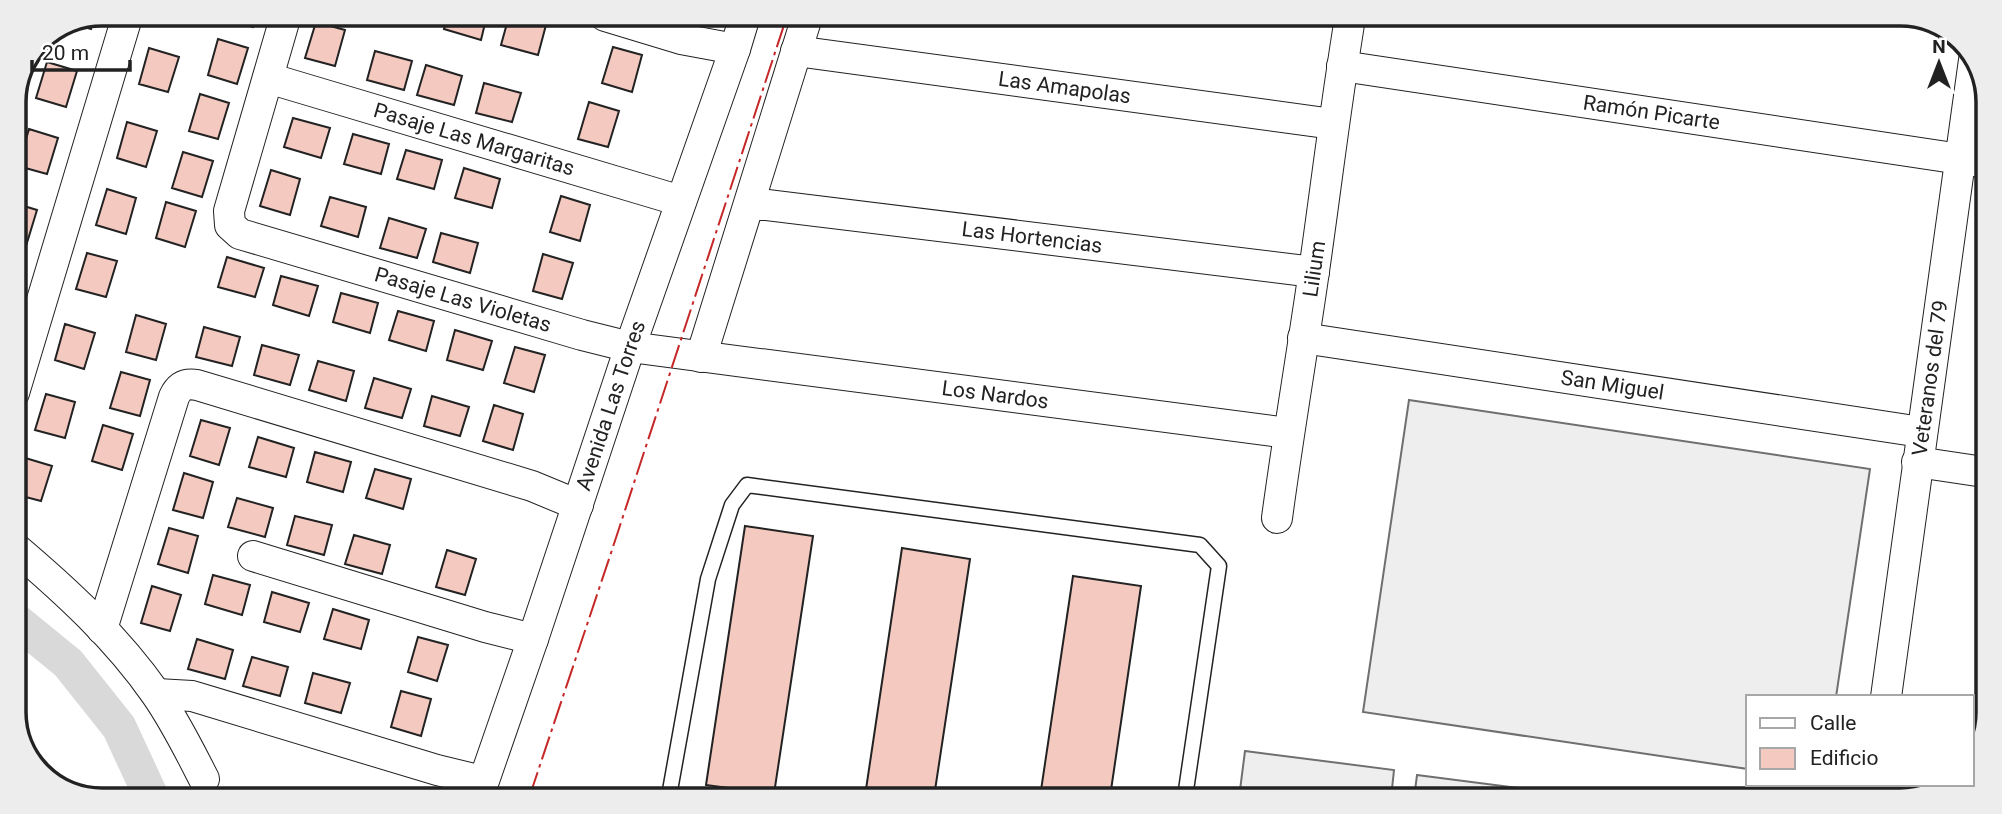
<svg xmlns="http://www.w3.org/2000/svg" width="2002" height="814" font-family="Roboto,sans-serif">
<rect width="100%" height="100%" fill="#fff"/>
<path fill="#eee" stroke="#6f6f6f" stroke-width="2" d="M 1409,400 L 1870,469 L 1836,697 L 1748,697 L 1748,769 L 1363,712 Z
M 1245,751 L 1394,770 L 1391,798 L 1239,798 Z
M 1417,775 L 1565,794 L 1565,799 L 1414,798 Z"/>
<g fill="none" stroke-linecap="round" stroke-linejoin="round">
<path stroke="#d9d9d9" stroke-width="35" d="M 14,619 L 68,663 L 119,727 L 150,794"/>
</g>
<path fill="#f3c9c0" stroke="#222" stroke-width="2" d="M 158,14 L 190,14 L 187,23 Z
M 225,14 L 257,15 L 253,27 L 223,18 Z
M 393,15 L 422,15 L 420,23 Z
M 448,15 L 487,15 L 481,40 L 444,29 Z
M 509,16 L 546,25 L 538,55 L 501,45 Z
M 94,18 L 91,29 L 77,25 Z
M 316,22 L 345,30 L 335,66 L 305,58 Z
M 218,39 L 248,48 L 237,84 L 208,75 Z
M 613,47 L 642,55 L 632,92 L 602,83 Z
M 149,48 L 179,57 L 168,92 L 139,84 Z
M 375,51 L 412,61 L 404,90 L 367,80 Z
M 47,62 L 77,71 L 66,107 L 36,98 Z
M 426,65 L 462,76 L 454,105 L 417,95 Z
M 484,83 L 521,93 L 512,122 L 476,113 Z
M 200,94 L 229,103 L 218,139 L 189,131 Z
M 589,102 L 619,111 L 608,147 L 578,139 Z
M 293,118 L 330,128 L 321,158 L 284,147 Z
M 127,122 L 157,131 L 146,167 L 117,158 Z
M 29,129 L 58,138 L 47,174 L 18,166 Z
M 353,134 L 389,144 L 381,174 L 344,164 Z
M 406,150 L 442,160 L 434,189 L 397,179 Z
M 183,152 L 213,161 L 202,197 L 172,188 Z
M 464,168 L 500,179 L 492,208 L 455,198 Z
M 271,170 L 300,179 L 290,215 L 260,206 Z
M 107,189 L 136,198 L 126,234 L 96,225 Z
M 561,196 L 590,205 L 580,241 L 550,232 Z
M 330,197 L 366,207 L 358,237 L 321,226 Z
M 166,202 L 196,211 L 185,247 L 156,238 Z
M 14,203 L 37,210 L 26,246 L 14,243 Z
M 389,218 L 426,229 L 417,258 L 380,248 Z
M 441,233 L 478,243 L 470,273 L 433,262 Z
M 87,253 L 117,261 L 106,297 L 76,289 Z
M 543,254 L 573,263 L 562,299 L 533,291 Z
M 227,257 L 264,268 L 255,297 L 218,287 Z
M 281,276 L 318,286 L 309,316 L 273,305 Z
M 341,293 L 378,303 L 370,333 L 333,322 Z
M 398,311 L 434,321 L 426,351 L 389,340 Z
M 136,315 L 166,324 L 156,360 L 126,352 Z
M 65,324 L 95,333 L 84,369 L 55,360 Z
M 204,327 L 240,337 L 232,366 L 196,357 Z
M 455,330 L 492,341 L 483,370 L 447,360 Z
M 262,345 L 299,355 L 290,385 L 254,375 Z
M 515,347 L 545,355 L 534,392 L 504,383 Z
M 318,361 L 354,371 L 346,401 L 309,390 Z
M 121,372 L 150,380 L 140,416 L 110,408 Z
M 374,378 L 411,389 L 402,418 L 365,408 Z
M 46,394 L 75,402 L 65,438 L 35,430 Z
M 432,396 L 469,407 L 460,436 L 424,426 Z
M 494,405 L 523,414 L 513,450 L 483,441 Z
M 201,420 L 230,428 L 219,465 L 190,456 Z
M 103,425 L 133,434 L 122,470 L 92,461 Z
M 258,437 L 294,448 L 286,477 L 249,467 Z
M 315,452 L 351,462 L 343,492 L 307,482 Z
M 22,457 L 52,466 L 41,501 L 14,494 L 14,483 Z
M 375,469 L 411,479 L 403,509 L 366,498 Z
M 184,473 L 213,482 L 203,518 L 173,510 Z
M 237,498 L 273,508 L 265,537 L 228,527 Z
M 295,516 L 332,525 L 324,555 L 287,545 Z
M 745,526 L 813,536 L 774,794 L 706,785 Z
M 169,528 L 198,536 L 188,573 L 158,564 Z
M 354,535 L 390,545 L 382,574 L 345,564 Z
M 902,548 L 970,559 L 934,797 L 865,796 Z
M 447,550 L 476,559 L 465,595 L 436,587 Z
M 213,575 L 250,585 L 242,615 L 205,604 Z
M 1073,576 L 1141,586 L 1110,797 L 1040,797 Z
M 152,586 L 181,595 L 170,631 L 141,623 Z
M 272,592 L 309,603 L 300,632 L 264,622 Z
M 333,609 L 369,620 L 361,649 L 324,639 Z
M 418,637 L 448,645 L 437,681 L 408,672 Z
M 197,639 L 233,650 L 225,679 L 188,669 Z
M 252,657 L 288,667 L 280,696 L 243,686 Z
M 313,673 L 350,683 L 341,713 L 305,703 Z
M 401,691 L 431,699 L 421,736 L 391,727 Z"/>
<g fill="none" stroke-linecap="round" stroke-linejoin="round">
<g stroke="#222" stroke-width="17">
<path id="service" d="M 669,796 L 708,579 L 732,505 L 747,485 L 1200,545 L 1219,566 L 1185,797"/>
</g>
<g stroke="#222" stroke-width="32">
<g id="minor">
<path id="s1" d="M 286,15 L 229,211 L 230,225 L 240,234 L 582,335 L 630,347 L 1288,433"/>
<path d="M 605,16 L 681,39 L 735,49"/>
<path id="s2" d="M 796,51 L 1333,124"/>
<path id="s3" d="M 1342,66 L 1987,163"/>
<path id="s4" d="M 268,78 L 681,201"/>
<path id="s5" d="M 749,205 L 767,205 L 1314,272"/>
<path id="s6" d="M 1303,338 L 1921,432"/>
<path d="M 701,357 L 807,17"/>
<path d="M 14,393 L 128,14"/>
<path d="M 1917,462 L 1984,472"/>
<path id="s7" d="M 1277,518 C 1288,436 1302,354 1314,271 C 1326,187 1336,103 1350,18"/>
<path d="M 14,547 C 66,591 117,638 156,694 C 175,721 189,750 204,779"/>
<path d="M 253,556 L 485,627 L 533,639"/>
<path d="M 102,629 L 174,397 C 179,386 185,383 197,385 L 532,486 L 578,505"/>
<path d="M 157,694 L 192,696 L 437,770 L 482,781"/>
<path id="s8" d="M 1886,697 L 1974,60"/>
<path id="s9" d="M 479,795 L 533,639 L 630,347 L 735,49 L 745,16"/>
<path d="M 1872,800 L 1874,784"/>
</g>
</g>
<use href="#service" stroke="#fff" stroke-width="14"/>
<use href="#minor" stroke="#fff" stroke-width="30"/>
<path stroke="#c62828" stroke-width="2" stroke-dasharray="24 5 3.5 5" stroke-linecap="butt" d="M 530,795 L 611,553 L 787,16"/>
</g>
<g text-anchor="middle" stroke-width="5" stroke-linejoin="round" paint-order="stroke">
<g font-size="21" fill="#222" stroke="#fff">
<text dy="7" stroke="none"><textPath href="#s2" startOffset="271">Las Amapolas</textPath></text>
<text dy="7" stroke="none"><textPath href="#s3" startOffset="313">Ramón Picarte</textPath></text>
<text dy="7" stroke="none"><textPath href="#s4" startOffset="215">Pasaje Las Margaritas</textPath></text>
<text dy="7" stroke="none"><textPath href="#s5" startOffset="285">Las Hortencias</textPath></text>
<text dy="7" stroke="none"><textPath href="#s7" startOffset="252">Lilium</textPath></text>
<text dy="7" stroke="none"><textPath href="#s1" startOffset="464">Pasaje Las Violetas</textPath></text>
<text dy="7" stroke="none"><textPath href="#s8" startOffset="322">Veteranos del 79</textPath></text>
<text dy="7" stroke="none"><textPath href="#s6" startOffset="313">San Miguel</textPath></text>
<text dy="7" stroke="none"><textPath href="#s1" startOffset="1006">Los Nardos</textPath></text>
<text dy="7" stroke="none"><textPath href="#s9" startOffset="411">Avenida Las Torres</textPath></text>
</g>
</g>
<path d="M0 0H2002V814H0ZM102 26H1900A76 76 0 0 1 1976 102V712A76 76 0 0 1 1900 788H102A76 76 0 0 1 26 712V102A76 76 0 0 1 102 26Z" fill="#ededed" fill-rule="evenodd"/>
<path fill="none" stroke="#222" stroke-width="3.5" d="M102 26H1900A76 76 0 0 1 1976 102V712A76 76 0 0 1 1900 788H102A76 76 0 0 1 26 712V102A76 76 0 0 1 102 26Z"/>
<rect x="1746" y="695" width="228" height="91" fill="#ffffff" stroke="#a7a7a7" stroke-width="2"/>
<rect x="1760" y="718" width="35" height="10" fill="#ffffff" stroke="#a7a7a7" stroke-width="2"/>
<text x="1810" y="730" font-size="21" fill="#222222">Calle</text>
<rect x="1760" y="748" width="35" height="21" fill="#f3c9c0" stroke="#a7a7a7" stroke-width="2"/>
<text x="1810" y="765" font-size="21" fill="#222222">Edificio</text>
<g transform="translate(1939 63)" stroke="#ffffff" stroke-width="5" paint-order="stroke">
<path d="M0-5L12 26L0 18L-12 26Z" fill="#222222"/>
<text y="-10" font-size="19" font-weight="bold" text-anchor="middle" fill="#222222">N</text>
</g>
<path d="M32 60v10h98v-10" fill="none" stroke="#222222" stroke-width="3.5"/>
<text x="42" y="60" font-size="21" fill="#222222" stroke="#ffffff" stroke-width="5" paint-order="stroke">20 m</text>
</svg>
